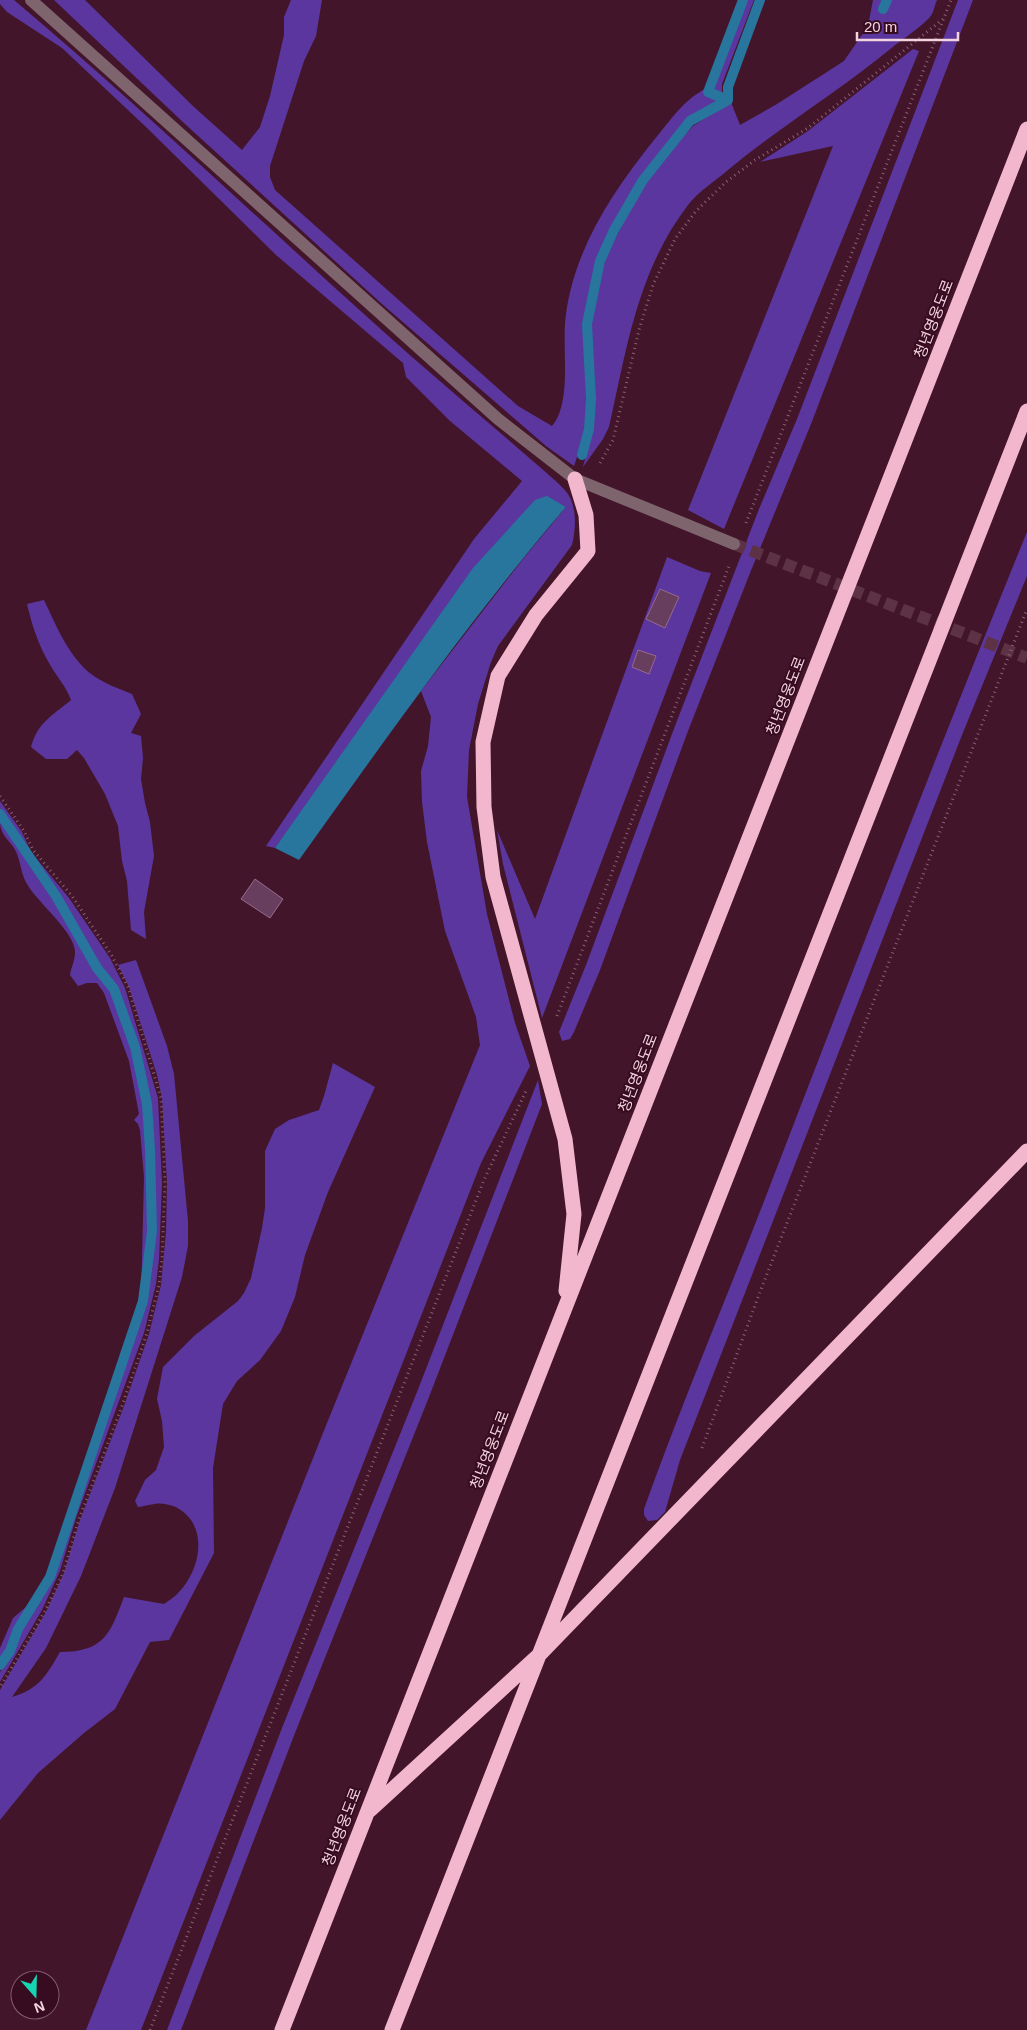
<svg xmlns="http://www.w3.org/2000/svg" width="1027" height="2030" font-family="Arial,'Noto Sans KR',sans-serif">
<rect width="100%" height="100%" fill="#43152a"/>
<path fill="#5b369e" d="M 0,0 L 14,0 C 150,115 279,239 412,357 C 450,390 489,423 527,456 C 538,466 560,483 568,494 C 577,508 576,529 572,545 L 498,646 L 491,662 L 478,704 L 469,750 L 467,797 L 487,914 L 515,1023 L 530,1066 L 481,1163 L 141,2030 L 86,2030 L 325,1428 L 480,1045 L 476,1017 L 445,931 L 427,842 L 422,802 L 421,771 L 428,746 L 431,717 L 421,691 L 523,559 L 566,507 L 547,497 L 275,848 L 266,846 L 474,539 L 522,481 L 450,421 L 406,377 L 403,363 L 276,255 L 146,127 L 62,48 L 7,12 L 0,4 Z
M 54,0 L 85,0 L 194,107 L 242,150 L 260,127 L 270,96 L 284,35 L 284,17 L 291,0 L 322,0 L 316,36 L 304,61 L 270,166 L 270,177 L 275,190 L 518,406 L 552,426 C 573,401 561,346 566,314 C 575,248 613,191 654,140 C 665,127 676,111 689,100 C 694,95 702,91 708,87 L 706,93 L 722,100 L 688,120 L 641,179 L 612,229 L 597,261 L 584,324 L 588,401 L 587,419 L 585,433 L 574,466 L 546,446 L 382,304 L 185,124 Z
M 746,0 L 754,0 L 722,84 L 722,95 L 713,90 Z
M 873,0 L 937,0 C 935,4 934,10 932,14 C 927,23 903,39 894,46 C 841,90 781,126 728,170 C 715,181 698,192 688,205 C 637,272 627,348 609,427 L 603,439 L 583,467 L 593,428 L 593,374 L 591,325 L 596,296 L 606,257 L 636,198 L 648,180 L 679,141 L 693,126 L 731,102 L 740,125 L 777,104 L 844,61 L 868,26 Z
M 958,0 L 973,0 L 811,424 L 750,573 L 688,731 L 600,970 L 574,1032 L 570,1039 L 562,1041 L 559,1032 L 586,965 L 675,726 L 759,509 L 797,419 Z
M 913,49 L 919,51 L 724,529 L 688,510 L 833,146 L 760,162 L 808,131 Z
M 1027,532 L 1027,576 L 962,735 L 680,1460 L 665,1512 L 657,1520 L 648,1521 L 644,1515 L 644,1509 C 680,1408 722,1309 761,1209 C 848,983 935,757 1027,532 Z
M 667,557 L 700,571 L 711,573 L 542,1018 L 503,864 L 497,830 L 535,919 Z
M 44,600 C 55,623 66,650 84,668 C 97,681 115,687 132,694 L 141,714 L 131,733 L 141,736 L 143,758 L 141,779 L 145,803 L 150,822 L 154,856 L 144,912 L 146,939 L 131,930 L 127,881 L 122,861 L 118,826 L 105,794 L 84,758 L 77,750 L 67,759 L 46,759 L 31,747 C 38,722 52,716 71,700 C 66,686 56,676 49,663 C 38,644 32,625 27,604 Z
M 0,801 L 22,832 L 31,852 L 69,898 L 110,958 L 125,988 L 158,1098 L 162,1183 L 159,1260 L 156,1284 L 144,1333 L 76,1518 L 60,1571 L 42,1610 L 0,1682 L 0,1672 L 13,1653 L 22,1631 L 53,1579 L 147,1302 L 156,1232 L 154,1149 L 151,1103 L 139,1046 L 116,988 L 99,967 L 58,895 L 0,810 Z
M 0,822 L 53,897 L 95,970 L 112,990 L 133,1048 L 145,1104 L 148,1149 L 150,1232 L 141,1300 L 144,1177 L 140,1130 L 138,1124 L 134,1120 L 139,1114 L 129,1061 L 104,993 L 97,983 L 87,983 L 78,986 L 70,975 C 71,968 75,960 75,953 C 77,934 36,901 27,884 C 20,873 21,859 14,848 C 8,839 0,834 0,822 Z
M 136,960 L 167,1046 L 174,1074 L 188,1221 L 188,1246 L 182,1277 L 115,1488 L 81,1576 L 46,1648 L 12,1697 C 39,1689 46,1676 60,1652 C 104,1652 110,1634 124,1597 L 164,1604 C 169,1600 175,1597 179,1592 C 196,1574 206,1542 191,1520 C 184,1511 177,1506 165,1504 C 157,1502 146,1506 138,1507 L 135,1501 L 145,1480 L 156,1470 L 164,1447 L 162,1421 L 157,1399 L 163,1367 L 194,1336 L 238,1301 L 244,1293 L 251,1278 L 262,1228 L 265,1208 L 265,1151 L 275,1129 L 289,1120 L 319,1110 L 324,1096 L 333,1063 L 375,1087 L 328,1192 L 305,1255 L 295,1297 L 281,1331 L 260,1360 L 237,1381 L 223,1404 L 213,1468 L 214,1553 L 169,1640 L 150,1642 L 115,1709 L 84,1733 L 38,1773 L 0,1820 L 0,1690 L 46,1612 L 64,1573 L 80,1520 L 124,1406 L 149,1334 L 161,1285 L 166,1232 L 167,1183 L 162,1098 L 157,1075 L 129,987 L 118,965 Z
M 538,1080 L 542,1104 L 429,1397 L 295,1733 L 181,2030 L 167,2030 L 282,1728 L 417,1392 Z
M 33,1601 L 16,1628 L 8,1650 L 0,1661 L 0,1648 L 13,1618 Z"/>
<path fill="#28759d" d="M 547,496 L 566,507 C 470,619 385,740 299,860 L 275,848 L 473,568 L 535,500 Z"/>
<g fill="none" stroke-linecap="round" stroke-linejoin="round">
<path stroke="#28759d" stroke-width="10" d="M 883,9 L 887,0
M 728,100 L 708,92 L 743,0
M 582,455 L 589,429 L 591,399 L 587,324 L 600,261 L 614,230 L 643,180 L 690,121 L 728,100 L 728,87 L 760,0
M 0,814 L 56,896 L 97,968 L 114,989 L 135,1047 L 147,1104 L 150,1150 L 152,1231 L 143,1301 L 50,1577 L 18,1629 L 10,1651 L 0,1665"/>
</g>
<path fill="#683e5f" stroke="#976a8c" d="M 660,589 L 679,597 L 665,628 L 646,619 Z
M 638,650 L 656,656 L 649,674 L 632,667 Z
M 255,879 L 283,899 L 270,918 L 241,899 Z"/>
<g fill="none" stroke-linecap="round" stroke-linejoin="round">
<path stroke="#5d3245" stroke-width="12" stroke-dasharray="12 6" stroke-linecap="butt" d="M 734,544 L 1027,658"/>
<path stroke="#896171" stroke-width="3" stroke-dasharray="1 4" stroke-linecap="butt" d="M 600,463 L 613,440 L 639,330 L 653,285 L 675,239 L 696,211 L 726,182 L 755,160 L 808,128 L 943,19
M 746,523 L 951,0
M 0,796 L 24,831 L 33,850 L 72,896 L 112,956 L 128,987 L 161,1098 L 165,1183 L 162,1260 L 159,1285 L 147,1333 L 122,1406 L 79,1519 L 63,1573 L 45,1611 L 0,1687
M 557,1016 L 729,566
M 702,1448 L 760,1292 L 1027,609
M 150,2030 L 484,1180 L 526,1091"/>
<path stroke="#7d646d" stroke-width="12" d="M 31,0 L 498,419 L 575,479 L 734,544"/>
<path stroke="#f3b7cd" stroke-width="15" d="M 566,1291 L 574,1214 L 565,1139 L 493,877 L 484,807 L 483,742 L 498,676 L 536,615 L 588,551 L 586,515 L 575,479
M 370,1810 L 539,1655 L 1027,1151
M 282,2030 L 1027,129
M 392,2030 L 1027,411"/>
</g>
<g text-anchor="middle" stroke-width="4" stroke-linejoin="round" paint-order="stroke">
<g font-size="15" fill="#f3d4de" stroke="#370b20">
<text transform="translate(934 319) rotate(-69)" y="5">청년영웅도로</text>
<text transform="translate(786 696) rotate(-69)" y="5">청년영웅도로</text>
<text transform="translate(638 1073) rotate(-69)" y="5">청년영웅도로</text>
<text transform="translate(490 1450) rotate(-69)" y="5">청년영웅도로</text>
<text transform="translate(342 1827) rotate(-69)" y="5">청년영웅도로</text>
</g>
</g>
<g transform="translate(35 1995) rotate(160)"><circle r="24" fill="#370b20" stroke="#825b6c"/>
<path d="M0-4L9 19L0 12L-9 19Z" fill="#16d5b3"/>
<text y="-8" font-size="14" font-weight="bold" text-anchor="middle" fill="#f3d4de">N</text>
</g>
<path d="M857 32v8h101v-8" fill="none" stroke="#f3d4de" stroke-width="2.5"/>
<text x="864" y="32" font-size="15" fill="#f3d4de" stroke="#370b20" stroke-width="4" paint-order="stroke">20 m</text>
</svg>
